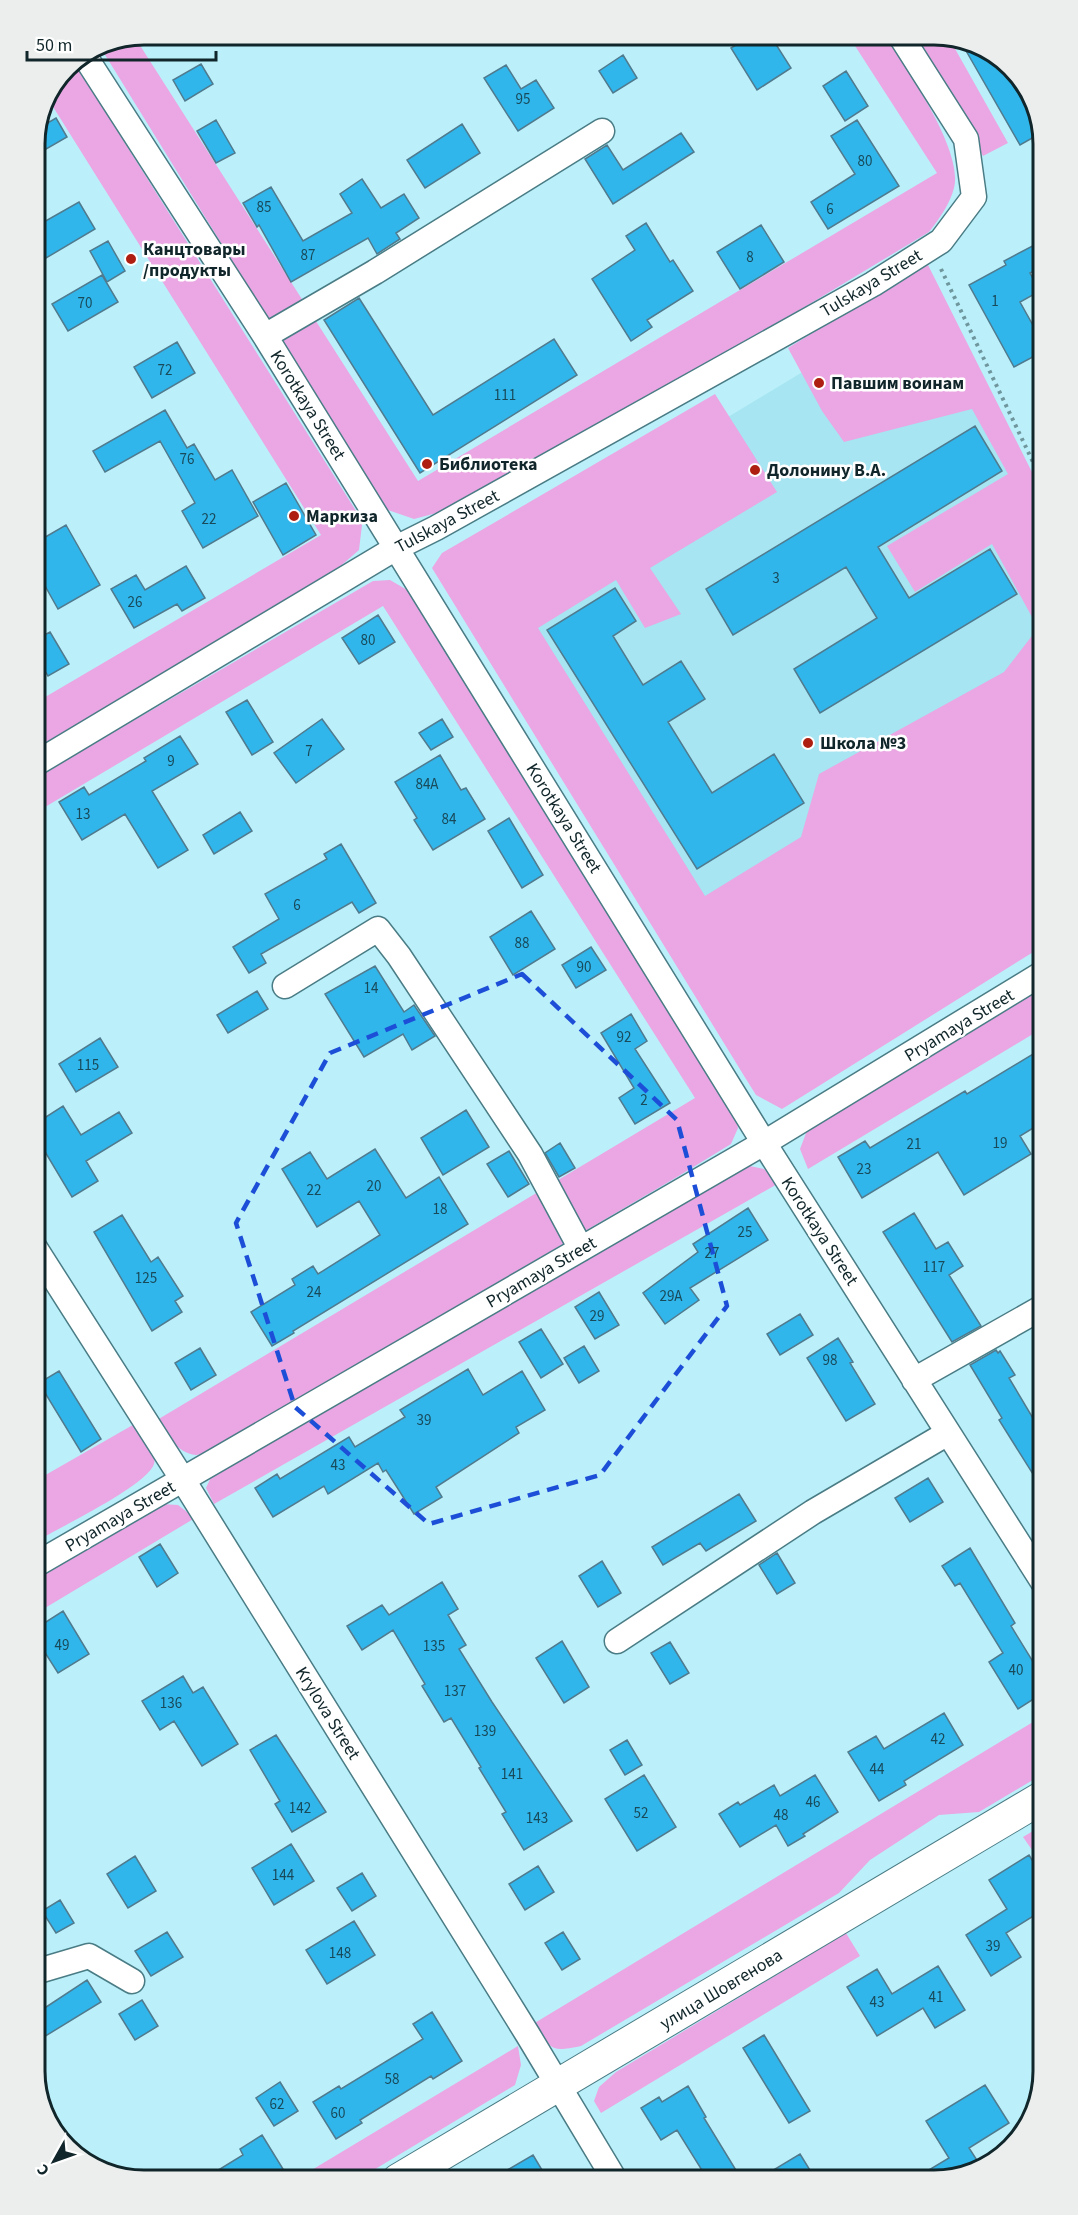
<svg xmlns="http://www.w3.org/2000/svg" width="1078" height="2215" font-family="'Source Sans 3',sans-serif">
<rect width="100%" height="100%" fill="#bbf0fa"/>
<path fill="#a6e5f1" d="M 930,295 L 1043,510 L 1043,911 L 776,1064 L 466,575 Z"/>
<path fill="#eaa7e3" d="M 848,35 L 885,35 C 905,67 964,150 954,188 C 950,204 939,219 929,232 L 808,305 L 448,510 L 414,519 L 385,509 L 99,45 L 134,36 L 418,481 L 937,173 Z
M 912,35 L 942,35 L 949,38 L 1008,143 L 983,156 Z
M 74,62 L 358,514 L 362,525 L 359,550 L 336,570 L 35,750 L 35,703 L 321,535 L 50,102 L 67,66 Z
M 928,265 L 1043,494 L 1043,946 L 782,1109 L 756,1095 L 746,1079 L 432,568 L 442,553 L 715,394 L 777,492 L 650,568 L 681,614 L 645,628 L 616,580 L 538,628 L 705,896 L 801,837 L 819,774 L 1004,672 L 1038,628 L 992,544 L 915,592 L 887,546 L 1008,474 L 972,409 L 844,442 L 822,411 L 788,348 L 917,269 Z
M 390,580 L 409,591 L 734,1107 L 738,1128 L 731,1144 L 677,1177 L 214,1449 C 209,1451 201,1455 196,1455 C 177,1453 165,1434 157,1420 L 695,1098 L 383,606 L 35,813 L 35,778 L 373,581 Z
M 1043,986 L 1043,1028 L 808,1169 L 800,1149 L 808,1128 Z
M 745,1165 L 764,1169 L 779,1183 L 214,1504 L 206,1488 L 212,1475 Z
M 138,1422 C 145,1434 158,1449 154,1464 C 148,1485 57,1529 35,1542 L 35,1481 Z
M 162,1504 L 178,1505 L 195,1518 L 35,1614 L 35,1576 Z
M 1043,1716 L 1043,1774 L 979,1812 L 939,1815 L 870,1860 L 839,1893 L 581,2046 C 549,2053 552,2049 533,2024 Z
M 1043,1825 L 1043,1857 L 1039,1860 L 1023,1837 Z
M 846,1933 L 860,1956 L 601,2113 L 594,2101 L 599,2087 L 616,2072 Z
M 518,2046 L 521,2065 L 515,2085 L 357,2180 L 295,2180 Z"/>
<path fill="#30b6eb" stroke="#507a8e" stroke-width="1.5" d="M 752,35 L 770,35 L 791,68 L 757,90 L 731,48 Z
M 961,42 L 1000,57 L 1035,102 L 1041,133 L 1020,145 Z
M 623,55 L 637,78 L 613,93 L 599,71 Z
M 201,64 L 213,84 L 185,101 L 173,80 Z
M 506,65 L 521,89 L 536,80 L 554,108 L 518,131 L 484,78 Z
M 846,71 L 868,106 L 845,121 L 823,86 Z
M 56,118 L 67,137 L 41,152 L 35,137 L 39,128 Z
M 216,120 L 235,153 L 216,163 L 197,131 Z
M 857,120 L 899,186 L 828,229 L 811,202 L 855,174 L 831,136 Z
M 462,124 L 480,153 L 425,188 L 407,160 Z
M 681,133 L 694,152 L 613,204 L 585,159 L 607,145 L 623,170 Z
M 362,179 L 381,208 L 404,194 L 419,218 L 396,233 L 400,239 L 377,254 L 368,238 L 291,282 L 259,225 L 257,227 L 243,203 L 271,187 L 303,241 L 352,213 L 340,194 Z
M 79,202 L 95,229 L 46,258 L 35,238 L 35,227 Z
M 646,223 L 670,262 L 673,260 L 693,291 L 647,320 L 652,327 L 631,341 L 592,279 L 635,250 L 626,236 Z
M 761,225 L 784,262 L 740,289 L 717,252 Z
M 1044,240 L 1044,265 L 1030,273 L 1040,291 L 1020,302 L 1044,345 L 1044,351 L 1014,367 L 969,285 L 1006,265 L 1004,261 Z
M 108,241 L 125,271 L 107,282 L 90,251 Z
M 102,275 L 118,302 L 68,331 L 52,304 Z
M 359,298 L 433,415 L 554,339 L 577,375 L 420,473 L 324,320 Z
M 177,342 L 195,373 L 152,398 L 134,367 Z
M 165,410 L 187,448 L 194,444 L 215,480 L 232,470 L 258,516 L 203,548 L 182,511 L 195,503 L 160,441 L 105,472 L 93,451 Z
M 975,426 L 1002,471 L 878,547 L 909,598 L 990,549 L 1017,594 L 820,713 L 794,669 L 877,618 L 846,567 L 733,635 L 706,589 Z
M 286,483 L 316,535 L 283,555 L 253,502 Z
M 66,525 L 100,585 L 58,609 L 35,568 L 35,543 Z
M 186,566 L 205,598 L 182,611 L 177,604 L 134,628 L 111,589 L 136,575 L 145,590 Z
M 615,588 L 636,621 L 613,636 L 643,685 L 681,661 L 705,699 L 668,722 L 712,793 L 774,754 L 804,803 L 697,869 L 547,630 Z
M 378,615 L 395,642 L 359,664 L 342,638 Z
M 50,632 L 69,664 L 48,676 L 35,653 L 35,640 Z
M 247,700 L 273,742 L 252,755 L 226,712 Z
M 322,719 L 344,749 L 296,783 L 274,753 Z
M 442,719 L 453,737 L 431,750 L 419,733 Z
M 180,736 L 198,764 L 152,791 L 188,850 L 158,868 L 125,814 L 82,840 L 59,802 L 84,787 L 89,795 L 146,761 L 144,758 Z
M 440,755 L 461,790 L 466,788 L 485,819 L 433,850 L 414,820 L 417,818 L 395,782 Z
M 240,812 L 252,831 L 214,854 L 203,835 Z
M 509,818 L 543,875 L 522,888 L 488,831 Z
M 341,844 L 376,903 L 359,913 L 352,902 L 261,954 L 266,963 L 249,973 L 233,947 L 279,919 L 265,894 L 327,859 L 324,854 Z
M 531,911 L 555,949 L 513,975 L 490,937 Z
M 591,947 L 606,970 L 576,988 L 562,965 Z
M 375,966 L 404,1012 L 414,1005 L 435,1036 L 412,1050 L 403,1034 L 364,1057 L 325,994 Z
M 257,991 L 268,1009 L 228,1033 L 217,1015 Z
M 631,1014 L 647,1041 L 635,1049 L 670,1103 L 635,1124 L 619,1098 L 634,1088 L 601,1033 Z
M 100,1038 L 118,1067 L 76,1092 L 59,1064 Z
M 1043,1048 L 1043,1122 L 1020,1136 L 1031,1154 L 964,1195 L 938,1152 L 862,1198 L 838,1157 L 865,1141 L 870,1148 L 965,1091 L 967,1094 Z
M 63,1106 L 81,1135 L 119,1112 L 132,1133 L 86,1161 L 98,1181 L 72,1197 L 35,1135 L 35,1124 Z
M 466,1110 L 489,1147 L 443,1175 L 421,1138 Z
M 560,1143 L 575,1168 L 559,1177 L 545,1153 Z
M 375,1149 L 406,1198 L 439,1177 L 468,1224 L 293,1331 L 294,1333 L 272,1346 L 251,1312 L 295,1285 L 292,1279 L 313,1266 L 318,1274 L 380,1235 L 359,1201 L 317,1227 L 282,1169 L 310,1152 L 327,1179 Z
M 509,1151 L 529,1184 L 508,1197 L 487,1164 Z
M 748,1208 L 768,1240 L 690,1288 L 699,1300 L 665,1324 L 643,1293 L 698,1252 L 693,1244 Z
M 914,1213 L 936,1249 L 948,1242 L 963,1266 L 949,1275 L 981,1326 L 952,1342 L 883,1232 Z
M 122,1215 L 151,1262 L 158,1257 L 183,1296 L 175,1301 L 182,1312 L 152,1331 L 94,1232 Z
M 599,1292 L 619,1325 L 595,1339 L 575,1307 Z
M 800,1314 L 813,1335 L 780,1355 L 767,1334 Z
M 541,1329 L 563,1364 L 541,1378 L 519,1342 Z
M 838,1338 L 853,1362 L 850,1363 L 875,1404 L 846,1421 L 807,1358 Z
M 584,1346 L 599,1371 L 579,1383 L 564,1358 Z
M 200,1348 L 216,1375 L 191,1390 L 175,1363 Z
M 996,1350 L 998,1353 L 1000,1351 L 1015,1375 L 1009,1378 L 1043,1435 L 1043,1490 L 999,1420 L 1002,1418 L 970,1365 Z
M 468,1369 L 483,1395 L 522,1371 L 545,1410 L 516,1427 L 519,1433 L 436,1487 L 442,1497 L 414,1514 L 386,1470 L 383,1472 L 378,1463 L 328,1494 L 324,1486 L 273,1517 L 255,1488 L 277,1474 L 280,1479 L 349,1437 L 355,1447 L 405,1417 L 400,1410 Z
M 59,1371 L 101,1439 L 81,1452 L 39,1383 Z
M 928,1478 L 943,1502 L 910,1522 L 895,1498 Z
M 739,1494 L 756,1521 L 706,1551 L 700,1543 L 663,1565 L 652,1547 Z
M 160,1544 L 178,1573 L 157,1587 L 139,1557 Z
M 970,1548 L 1015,1623 L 1011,1626 L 1043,1678 L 1043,1693 L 1018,1709 L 989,1662 L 1003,1653 L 960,1583 L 955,1586 L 942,1566 Z
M 777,1553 L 795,1583 L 777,1594 L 759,1565 Z
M 602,1561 L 621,1593 L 598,1607 L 579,1576 Z
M 442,1582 L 458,1609 L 448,1615 L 466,1645 L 459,1649 L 492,1702 L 572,1821 L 524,1850 L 502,1814 L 506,1812 L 479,1768 L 481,1767 L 451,1718 L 444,1722 L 422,1686 L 425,1684 L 393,1630 L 362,1650 L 347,1626 L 382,1605 L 389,1615 Z
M 63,1611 L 89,1654 L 58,1673 L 44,1651 L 35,1658 L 35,1629 Z
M 562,1641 L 589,1687 L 564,1703 L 536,1658 Z
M 670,1642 L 689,1673 L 670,1684 L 651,1653 Z
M 183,1676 L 193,1693 L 203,1687 L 238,1744 L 202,1766 L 174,1721 L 160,1730 L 142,1701 Z
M 944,1713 L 963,1745 L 904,1781 L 906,1785 L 879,1801 L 848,1752 L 876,1736 L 884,1749 Z
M 276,1735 L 326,1812 L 292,1832 L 275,1804 L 280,1801 L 250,1750 Z
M 627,1740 L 642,1765 L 625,1775 L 610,1750 Z
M 644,1775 L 676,1827 L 637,1851 L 605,1799 Z
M 815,1775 L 838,1812 L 803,1834 L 805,1836 L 788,1846 L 776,1825 L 740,1847 L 719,1814 L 738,1802 L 740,1805 L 774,1785 L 780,1796 Z
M 291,1844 L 314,1881 L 274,1905 L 252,1868 Z
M 1029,1855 L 1043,1878 L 1043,1910 L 1006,1933 L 1021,1957 L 991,1976 L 966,1935 L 1007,1909 L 989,1880 Z
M 135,1856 L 156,1891 L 128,1908 L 107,1874 Z
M 538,1866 L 554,1892 L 525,1910 L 509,1884 Z
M 362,1873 L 376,1896 L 352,1911 L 337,1888 Z
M 60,1900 L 74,1923 L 56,1933 L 42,1911 Z
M 354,1921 L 375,1955 L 327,1984 L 306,1950 Z
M 167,1932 L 183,1957 L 151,1976 L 135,1951 Z
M 563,1932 L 580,1959 L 562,1970 L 545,1943 Z
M 938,1966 L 965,2010 L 935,2028 L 923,2008 L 877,2036 L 847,1987 L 877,1969 L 892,1994 Z
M 87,1980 L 101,2002 L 34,2043 L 34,2015 Z
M 142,2000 L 158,2026 L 135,2040 L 119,2014 Z
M 432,2012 L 462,2061 L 433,2079 L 431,2076 L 360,2120 L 362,2123 L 336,2139 L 313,2102 L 339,2086 L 341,2089 L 423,2039 L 413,2024 Z
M 764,2035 L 810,2111 L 789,2123 L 743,2048 Z
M 280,2082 L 298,2111 L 274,2126 L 256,2098 Z
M 985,2085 L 1009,2123 L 969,2148 L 982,2168 L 976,2172 L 934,2181 L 912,2180 L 949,2158 L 926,2121 Z
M 688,2086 L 706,2117 L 704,2118 L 742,2180 L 708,2180 L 677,2130 L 661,2140 L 641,2108 L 659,2097 L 662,2102 Z
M 262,2135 L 283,2169 L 264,2180 L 202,2180 L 243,2155 L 240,2149 Z
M 800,2154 L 816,2180 L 757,2180 Z
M 533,2155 L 548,2180 L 490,2180 Z"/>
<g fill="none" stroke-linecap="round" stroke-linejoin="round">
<g stroke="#4a7c85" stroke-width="27">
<path id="minor" d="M 84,55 L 265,336 L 764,1143 L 1043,1582
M 265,336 L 375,272 L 602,131
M 35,764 L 396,548 L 436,528 L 873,284 L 941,241 L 974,197 L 966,139 L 900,35
M 285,986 L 378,929 L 399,956 L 530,1154 L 581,1249
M 35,1248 L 183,1480 L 528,2035 L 615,2180
M 914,1380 L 1043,1307
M 35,1565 L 764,1143 L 1043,973
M 617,1641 L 813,1512 L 948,1433
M 35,1972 L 89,1956 L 132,1981"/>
</g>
<g stroke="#4a7c85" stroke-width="34">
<path id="major" d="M 398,2180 L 1043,1797"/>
</g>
<path stroke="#6f969d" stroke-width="4" stroke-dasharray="3 4.5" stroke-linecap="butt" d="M 941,269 L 1043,483"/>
<use href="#minor" stroke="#fff" stroke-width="24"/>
<use href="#major" stroke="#fff" stroke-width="32"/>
</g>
<path fill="none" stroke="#1d4ed8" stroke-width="4.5" stroke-dasharray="12 8" stroke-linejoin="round" d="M 522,974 L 677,1120 L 727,1306 L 600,1475 L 429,1524 L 295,1407 L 236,1223 L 330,1053 Z"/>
<g fill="#ae1f11" stroke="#fff" stroke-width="2">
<circle cx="131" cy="259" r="6"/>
<circle cx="819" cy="383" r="6"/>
<circle cx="427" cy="464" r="6"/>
<circle cx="755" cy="470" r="6"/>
<circle cx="294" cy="516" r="6"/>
<circle cx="808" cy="743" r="6"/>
</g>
<g text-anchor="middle" stroke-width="5" stroke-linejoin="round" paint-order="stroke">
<g font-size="15" fill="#194a5a">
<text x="523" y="104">95</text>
<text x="865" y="166">80</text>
<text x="264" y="212">85</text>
<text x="830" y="214">6</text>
<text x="308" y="260">87</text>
<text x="750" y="262">8</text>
<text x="995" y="306">1</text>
<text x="85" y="308">70</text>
<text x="165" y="375">72</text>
<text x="505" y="400">111</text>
<text x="187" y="464">76</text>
<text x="209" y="524">22</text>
<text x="776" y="583">3</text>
<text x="135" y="607">26</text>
<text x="368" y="645">80</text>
<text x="309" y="756">7</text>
<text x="171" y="766">9</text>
<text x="427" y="789">84А</text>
<text x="83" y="819">13</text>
<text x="449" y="824">84</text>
<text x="297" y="910">6</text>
<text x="522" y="948">88</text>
<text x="584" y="972">90</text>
<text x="371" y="993">14</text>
<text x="624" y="1042">92</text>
<text x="88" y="1070">115</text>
<text x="644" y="1105">2</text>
<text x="1000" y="1148">19</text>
<text x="914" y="1149">21</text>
<text x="864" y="1174">23</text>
<text x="374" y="1191">20</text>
<text x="314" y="1195">22</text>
<text x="440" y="1214">18</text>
<text x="745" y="1237">25</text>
<text x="712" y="1258">27</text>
<text x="934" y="1272">117</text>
<text x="146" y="1283">125</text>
<text x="314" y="1297">24</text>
<text x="671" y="1301">29А</text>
<text x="597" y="1321">29</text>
<text x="830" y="1365">98</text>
<text x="424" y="1425">39</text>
<text x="338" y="1470">43</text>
<text x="62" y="1650">49</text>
<text x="434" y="1651">135</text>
<text x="1016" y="1675">40</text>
<text x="455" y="1696">137</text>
<text x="171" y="1708">136</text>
<text x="485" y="1736">139</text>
<text x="938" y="1744">42</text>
<text x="877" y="1774">44</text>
<text x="512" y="1779">141</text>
<text x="813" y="1807">46</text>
<text x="300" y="1813">142</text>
<text x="641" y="1818">52</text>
<text x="781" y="1820">48</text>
<text x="537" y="1823">143</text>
<text x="283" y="1880">144</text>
<text x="993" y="1951">39</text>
<text x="340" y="1958">148</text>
<text x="936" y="2002">41</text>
<text x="877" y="2007">43</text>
<text x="392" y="2084">58</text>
<text x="277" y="2109">62</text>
<text x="338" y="2118">60</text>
</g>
<g font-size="18" font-weight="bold" fill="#11262a" stroke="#fff" text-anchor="start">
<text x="143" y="255">Канцтовары<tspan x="143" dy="21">/продукты</tspan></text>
<text x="831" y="389">Павшим воинам</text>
<text x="439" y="470">Библиотека</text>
<text x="767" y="476">Долонину В.А.</text>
<text x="306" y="522">Маркиза</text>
<text x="820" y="749">Школа №3</text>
</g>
<g font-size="18" fill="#11262a" stroke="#fff">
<text transform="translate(871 283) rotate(-31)" y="6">Tulskaya Street</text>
<text transform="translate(308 405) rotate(58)" y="6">Korotkaya Street</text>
<text transform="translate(447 521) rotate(-28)" y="6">Tulskaya Street</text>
<text transform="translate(564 818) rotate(58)" y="6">Korotkaya Street</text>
<text transform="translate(959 1025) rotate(-31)" y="6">Pryamaya Street</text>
<text transform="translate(820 1231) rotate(57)" y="6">Korotkaya Street</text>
<text transform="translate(541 1272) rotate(-30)" y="6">Pryamaya Street</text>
<text transform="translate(120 1516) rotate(-30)" y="6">Pryamaya Street</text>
<text transform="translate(328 1713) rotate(58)" y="6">Krylova Street</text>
<text transform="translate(721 1989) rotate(-31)" y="6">улица Шовгенова</text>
</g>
</g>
<path d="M0 0H1078V2215H0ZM144 45H934A99 99 0 0 1 1033 144V2071A99 99 0 0 1 934 2170H144A99 99 0 0 1 45 2071V144A99 99 0 0 1 144 45Z" fill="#eceeee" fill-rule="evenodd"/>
<path fill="none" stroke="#11262a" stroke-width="3" d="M144 45H934A99 99 0 0 1 1033 144V2071A99 99 0 0 1 934 2170H144A99 99 0 0 1 45 2071V144A99 99 0 0 1 144 45Z"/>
<g transform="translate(54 2161) rotate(230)" stroke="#ffffff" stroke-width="4.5" paint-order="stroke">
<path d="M0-4.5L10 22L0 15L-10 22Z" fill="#11262a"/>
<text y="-9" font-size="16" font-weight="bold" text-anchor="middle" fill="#11262a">С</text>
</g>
<path d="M27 51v9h189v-9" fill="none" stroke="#11262a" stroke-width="3"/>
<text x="36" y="51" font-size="18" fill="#11262a" stroke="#ffffff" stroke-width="4.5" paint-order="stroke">50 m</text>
</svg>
